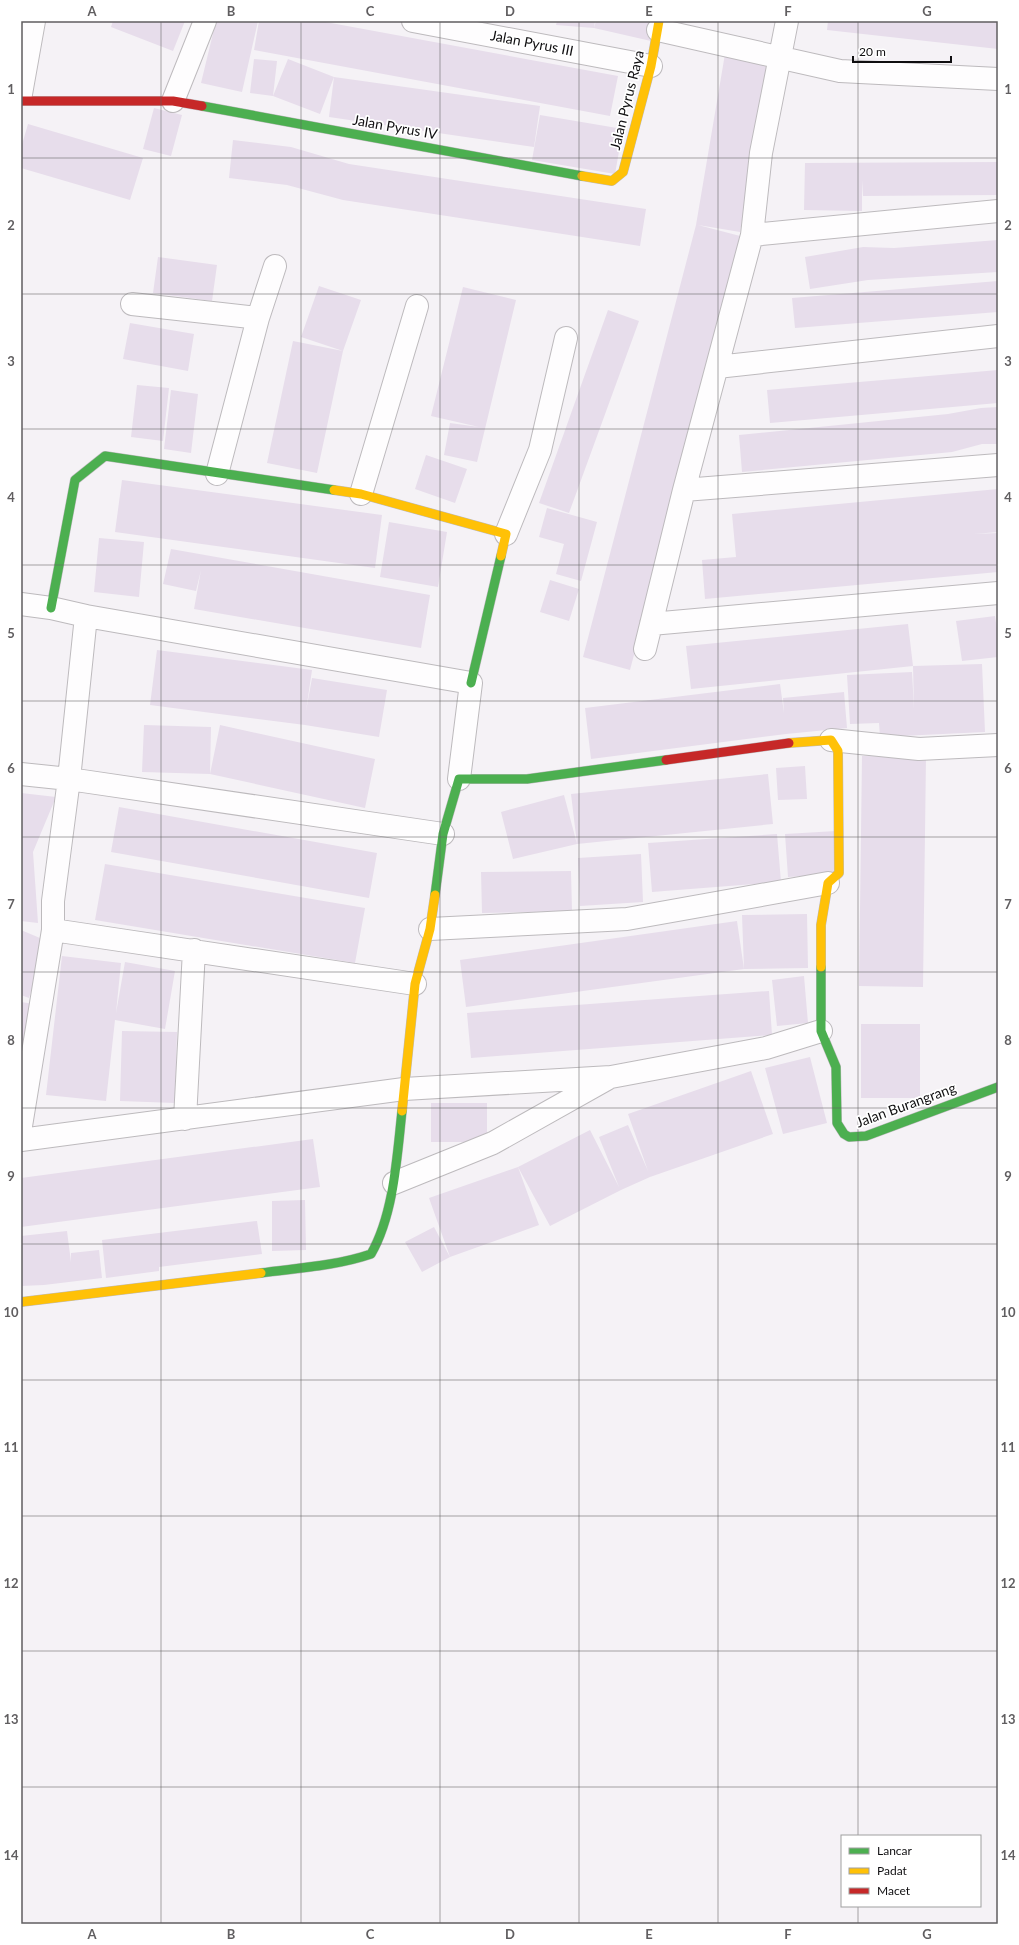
<svg xmlns="http://www.w3.org/2000/svg" width="1019" height="1945" font-family="Lato,sans-serif">
<rect width="100%" height="100%" fill="#f5f2f6"/>
<path fill="#e7ddeb" d="M 113,21 L 185,21 L 173,51 L 111,27 Z
M 216,21 L 258,21 L 242,92 L 201,83 Z
M 259,21 L 320,21 L 618,76 L 610,116 L 254,50 Z
M 557,21 L 595,21 L 594,28 L 556,25 Z
M 596,21 L 656,21 L 651,41 L 594,28 Z
M 828,21 L 998,21 L 998,49 L 827,30 Z
M 726,48 L 770,55 L 740,232 L 698,225 L 744,237 L 630,670 L 583,657 L 696,225 Z
M 254,59 L 277,61 L 273,96 L 288,59 L 334,77 L 540,106 L 534,147 L 329,117 L 334,77 L 320,114 L 273,96 L 250,93 Z
M 154,108 L 182,115 L 171,156 L 143,149 Z
M 540,115 L 623,129 L 615,174 L 532,160 Z
M 28,124 L 143,158 L 130,200 L 21,168 L 21,148 Z
M 233,140 L 291,147 L 349,164 L 646,209 L 640,246 L 343,200 L 287,185 L 229,178 Z
M 998,162 L 998,195 L 863,196 L 862,180 L 862,211 L 804,210 L 805,163 Z
M 998,240 L 998,272 L 868,280 L 810,289 L 805,257 L 863,247 L 894,248 Z
M 158,257 L 217,265 L 212,301 L 153,293 Z
M 998,281 L 998,312 L 795,328 L 792,298 Z
M 319,286 L 361,300 L 343,351 L 301,337 Z
M 463,287 L 516,300 L 477,462 L 444,455 L 450,423 L 479,427 L 431,416 Z
M 608,310 L 639,321 L 569,513 L 539,503 Z
M 130,323 L 194,334 L 188,371 L 123,359 Z
M 293,341 L 343,351 L 317,473 L 267,463 Z
M 998,370 L 998,403 L 770,423 L 767,390 Z
M 137,385 L 169,388 L 163,441 L 131,437 Z
M 171,390 L 198,394 L 191,453 L 164,449 Z
M 998,407 L 998,444 L 982,444 L 952,452 L 742,472 L 739,435 L 948,414 L 981,408 Z
M 426,455 L 467,469 L 455,503 L 415,489 Z
M 122,480 L 382,515 L 375,568 L 115,532 Z
M 998,489 L 998,532 L 974,534 L 998,533 L 998,572 L 705,599 L 702,560 L 736,557 L 732,514 Z
M 547,508 L 597,522 L 581,581 L 556,574 L 564,544 L 539,537 Z
M 389,522 L 447,532 L 438,587 L 380,577 Z
M 99,538 L 144,542 L 139,597 L 94,592 Z
M 171,549 L 430,595 L 421,648 L 194,609 L 201,570 L 196,591 L 163,584 Z
M 550,580 L 579,589 L 569,621 L 540,612 Z
M 995,616 L 998,636 L 998,657 L 962,661 L 956,621 Z
M 908,624 L 913,666 L 691,689 L 686,646 Z
M 157,650 L 312,670 L 306,711 L 312,678 L 387,690 L 379,737 L 305,725 L 150,705 Z
M 982,664 L 985,732 L 880,737 L 879,723 L 850,724 L 847,675 L 912,672 L 914,709 L 913,666 Z
M 780,684 L 784,713 L 783,698 L 844,692 L 847,728 L 786,734 L 591,759 L 585,708 Z
M 144,725 L 211,727 L 210,774 L 142,772 Z
M 220,725 L 375,759 L 365,808 L 210,774 Z
M 862,756 L 926,757 L 923,987 L 859,986 Z
M 805,766 L 807,799 L 778,800 L 776,768 Z
M 768,774 L 773,824 L 577,844 L 571,794 Z
M 21,793 L 56,797 L 33,852 L 38,923 L 21,921 Z
M 564,795 L 577,844 L 513,859 L 501,812 Z
M 119,807 L 377,853 L 369,898 L 111,852 Z
M 836,831 L 839,874 L 788,877 L 785,834 Z
M 777,834 L 781,882 L 652,892 L 648,843 Z
M 641,854 L 643,902 L 580,906 L 578,858 Z
M 105,864 L 365,908 L 355,963 L 95,920 Z
M 571,871 L 572,911 L 482,913 L 481,872 Z
M 807,914 L 808,968 L 744,969 L 742,915 Z
M 737,921 L 744,969 L 466,1007 L 460,960 Z
M 21,930 L 47,941 L 29,998 L 21,995 Z
M 62,956 L 121,963 L 116,1013 L 125,962 L 175,971 L 165,1029 L 115,1020 L 106,1101 L 46,1095 Z
M 804,976 L 808,1023 L 777,1026 L 772,980 Z
M 769,991 L 772,1035 L 471,1058 L 467,1013 Z
M 21,1002 L 34,1004 L 21,1085 Z
M 861,1024 L 920,1024 L 920,1098 L 861,1098 Z
M 122,1031 L 177,1032 L 175,1103 L 120,1101 Z
M 810,1057 L 827,1123 L 783,1134 L 765,1068 Z
M 751,1071 L 773,1134 L 650,1177 L 621,1190 L 550,1226 L 518,1167 L 590,1130 L 619,1187 L 599,1137 L 628,1125 L 648,1171 L 628,1114 Z
M 431,1103 L 487,1103 L 487,1142 L 431,1142 Z
M 313,1139 L 320,1187 L 21,1227 L 21,1178 Z
M 518,1167 L 539,1225 L 450,1257 L 429,1198 Z
M 305,1200 L 306,1250 L 272,1251 L 272,1201 Z
M 257,1221 L 262,1254 L 159,1267 L 159,1271 L 106,1278 L 102,1240 Z
M 434,1227 L 450,1257 L 422,1272 L 405,1242 Z
M 67,1231 L 71,1262 L 71,1253 L 99,1250 L 102,1278 L 44,1285 L 21,1286 L 21,1236 Z"/>
<g fill="none" stroke-linecap="round" stroke-linejoin="round">
<g stroke="#bdbabd" stroke-width="24">
<path id="street" d="M 413,21 L 651,66
M 658,30 L 840,71 L 998,79
M 21,94 L 34,21
M 173,101 L 205,21
M 752,235 L 998,211
M 132,304 L 258,318 L 217,474
M 258,318 L 275,266
M 717,367 L 998,336
M 684,490 L 998,465
M 361,494 L 417,306
M 506,534 L 540,450 L 566,338
M 21,604 L 51,608 L 86,616 L 69,779 L 53,901 L 53,930 L 21,1126
M 86,616 L 471,683 L 459,779
M 651,624 L 998,593
M 645,649 L 684,490 L 752,235 L 761,153 L 787,21
M 831,740 L 919,749 L 998,745
M 21,774 L 69,779 L 443,834
M 430,929 L 627,919 L 828,883
M 53,930 L 415,984
M 185,1119 L 194,950
M 21,1140 L 404,1089 L 611,1077 L 766,1048 L 821,1031
M 394,1183 L 493,1143 L 607,1079"/>
</g>
<g stroke="#bdbabd" stroke-width="10">
<path id="fast" d="M 202,106 L 582,176
M 51,608 L 75,480 L 105,456 L 334,490
M 471,683 L 501,556
M 435,895 L 443,834 L 459,779 L 527,779 L 666,760
M 821,967 L 821,1031 L 836,1067 L 837,1123 L 844,1134 L 849,1137 L 866,1136 L 998,1087
M 261,1273 C 297,1268 336,1266 371,1254 C 394,1214 397,1156 402,1111"/>
</g>
<g stroke="#bdbabd" stroke-width="10">
<path id="slow" d="M 582,176 L 612,181 L 623,172 L 651,66 L 659,21
M 334,490 L 361,494 L 506,534 L 501,556
M 789,743 L 831,740 L 838,751 L 839,873 L 828,883 L 821,925 L 821,967
M 402,1111 L 415,984 L 430,929 L 435,895
M 21,1302 L 261,1273"/>
</g>
<g stroke="#bdbabd" stroke-width="10">
<path id="jam" d="M 21,101 L 173,101 L 202,106
M 666,760 L 789,743"/>
</g>
<use href="#street" stroke="#fefdfe" stroke-width="22"/>
<use href="#fast" stroke="#4caf50" stroke-width="9"/>
<use href="#slow" stroke="#ffc107" stroke-width="9"/>
<use href="#jam" stroke="#c62828" stroke-width="9"/>
</g>
<path fill="none" stroke="#605e60" stroke-width="1" stroke-opacity="0.55" d="M 161,21 L 161,1924M 301,21 L 301,1924M 440,21 L 440,1924M 579,21 L 579,1924M 718,21 L 718,1924M 858,21 L 858,1836M 21,158 L 998,158M 21,294 L 998,294M 21,429 L 998,429M 21,565 L 998,565M 21,701 L 998,701M 21,837 L 998,837M 21,972 L 998,972M 21,1108 L 998,1108M 21,1244 L 998,1244M 21,1380 L 998,1380M 21,1516 L 998,1516M 21,1651 L 998,1651M 21,1787 L 998,1787M 858,1906 L 858,1924"/>
<g text-anchor="middle" stroke-width="3.5" stroke-linejoin="round" paint-order="stroke">
<g font-size="14" fill="#0f0e10" stroke="#fff">
<text transform="translate(532 43) rotate(11)" y="5">Jalan Pyrus III</text>
<text transform="translate(627 100) rotate(-76)" y="5">Jalan Pyrus Raya</text>
<text transform="translate(395 127) rotate(10)" y="5">Jalan Pyrus IV</text>
<text transform="translate(906 1105) rotate(-20)" y="5">Jalan Burangrang</text>
</g>
</g>
<rect width="1019" height="1945" fill="none" stroke="#ffffff" stroke-width="44"/>
<rect x="841" y="1835" width="140" height="72" fill="#ffffff" stroke="#9f9f9f"/>
<rect x="849" y="1848" width="20" height="6" fill="#4caf50" stroke="#9f9f9f"/>
<text x="877" y="1855" font-size="12" fill="#0f0e10">Lancar</text>
<rect x="849" y="1868" width="20" height="6" fill="#ffc107" stroke="#9f9f9f"/>
<text x="877" y="1875" font-size="12" fill="#0f0e10">Padat</text>
<rect x="849" y="1888" width="20" height="6" fill="#c62828" stroke="#9f9f9f"/>
<text x="877" y="1895" font-size="12" fill="#0f0e10">Macet</text>
<path d="M853 56v6h98v-6" fill="none" stroke="#0f0e10" stroke-width="2"/>
<text x="859" y="56" font-size="12" fill="#0f0e10" stroke="#ffffff" stroke-width="3" paint-order="stroke">20 m</text>
<rect x="22" y="22" width="975" height="1901" fill="none" stroke="#605e60" stroke-width="1.5"/>
<g font-size="13" text-anchor="middle" font-weight="bold" fill="#605e60">
<text x="92" y="16">A</text>
<text x="231" y="16">B</text>
<text x="370" y="16">C</text>
<text x="510" y="16">D</text>
<text x="649" y="16">E</text>
<text x="788" y="16">F</text>
<text x="927" y="16">G</text>
<text x="11" y="94">1</text>
<text x="1008" y="94">1</text>
<text x="11" y="230">2</text>
<text x="1008" y="230">2</text>
<text x="11" y="366">3</text>
<text x="1008" y="366">3</text>
<text x="11" y="502">4</text>
<text x="1008" y="502">4</text>
<text x="11" y="638">5</text>
<text x="1008" y="638">5</text>
<text x="11" y="773">6</text>
<text x="1008" y="773">6</text>
<text x="11" y="909">7</text>
<text x="1008" y="909">7</text>
<text x="11" y="1045">8</text>
<text x="1008" y="1045">8</text>
<text x="11" y="1181">9</text>
<text x="1008" y="1181">9</text>
<text x="11" y="1317">10</text>
<text x="1008" y="1317">10</text>
<text x="11" y="1452">11</text>
<text x="1008" y="1452">11</text>
<text x="11" y="1588">12</text>
<text x="1008" y="1588">12</text>
<text x="11" y="1724">13</text>
<text x="1008" y="1724">13</text>
<text x="11" y="1860">14</text>
<text x="1008" y="1860">14</text>
<text x="92" y="1939">A</text>
<text x="231" y="1939">B</text>
<text x="370" y="1939">C</text>
<text x="510" y="1939">D</text>
<text x="649" y="1939">E</text>
<text x="788" y="1939">F</text>
<text x="927" y="1939">G</text>
</g>
</svg>
